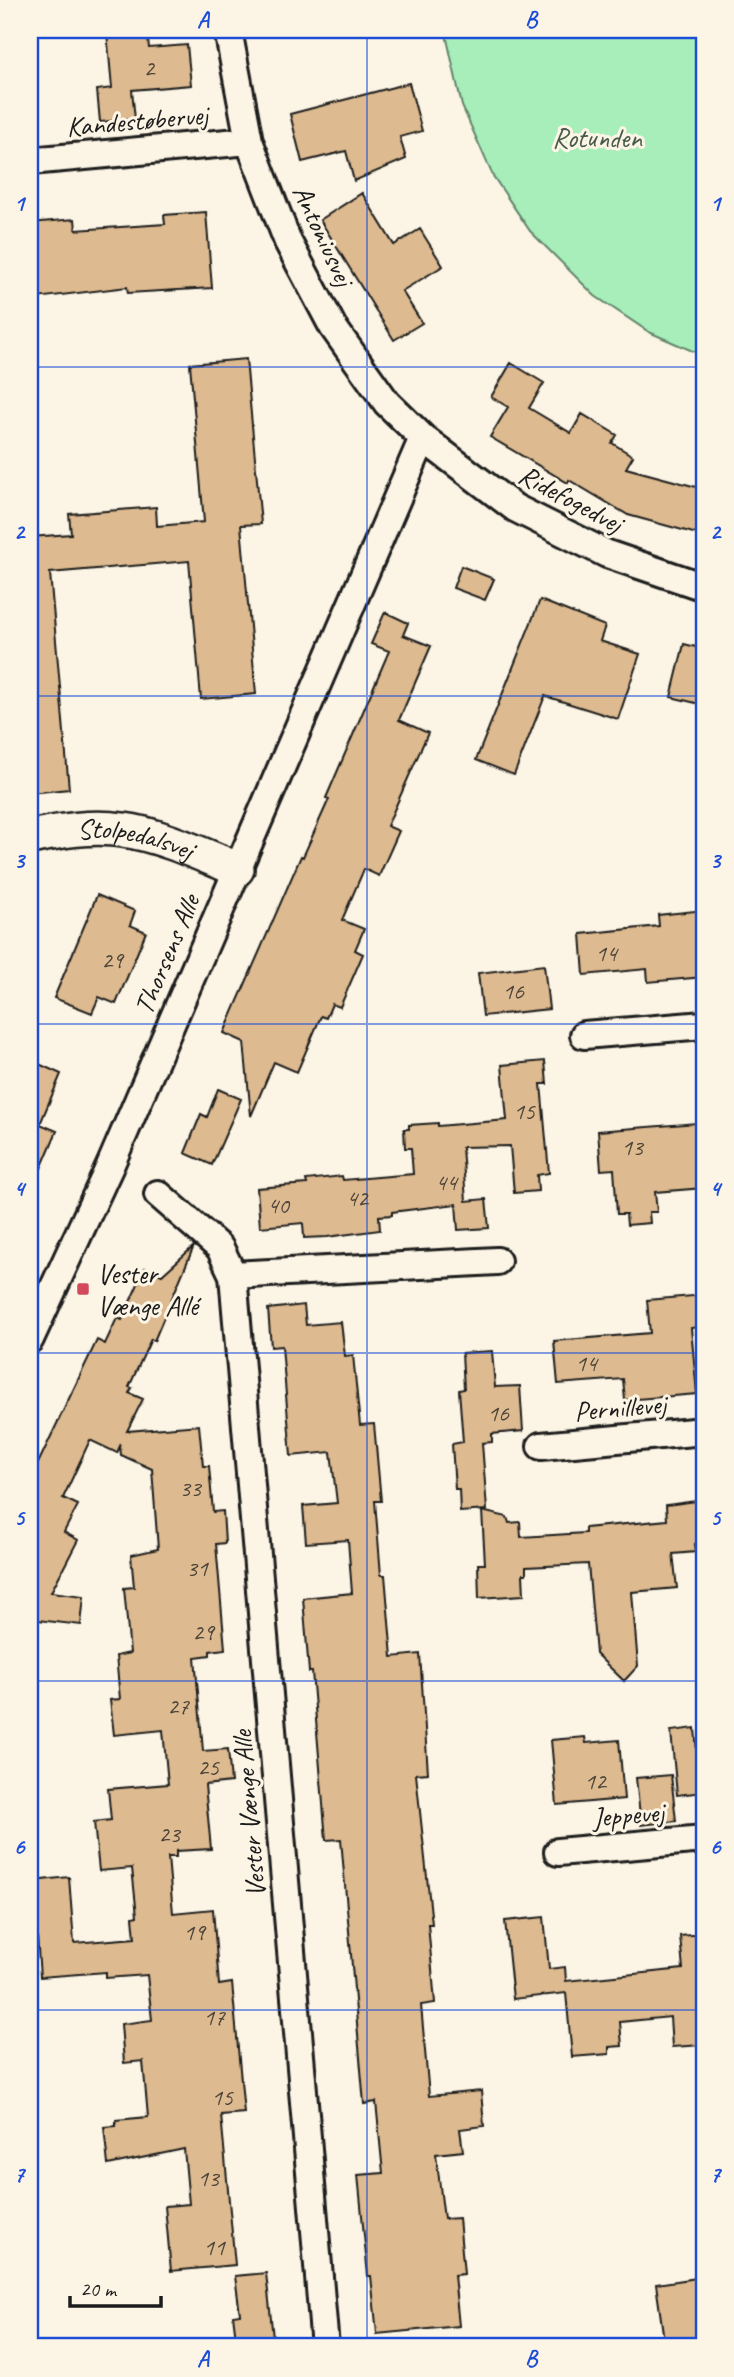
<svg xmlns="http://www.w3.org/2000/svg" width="734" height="2377" font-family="Caveat,sans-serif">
<rect width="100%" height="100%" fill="#fcf5e5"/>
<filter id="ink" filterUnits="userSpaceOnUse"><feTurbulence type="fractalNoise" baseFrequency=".0143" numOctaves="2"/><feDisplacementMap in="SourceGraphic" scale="14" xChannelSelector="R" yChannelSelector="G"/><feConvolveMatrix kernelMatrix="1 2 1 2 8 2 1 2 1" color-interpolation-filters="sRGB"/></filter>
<g filter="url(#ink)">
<path fill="#a7eeba" stroke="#62856b" stroke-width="2" d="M 445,30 L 704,30 L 704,356 L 649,332 L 595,296 L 530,231 L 493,176 L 462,106 Z"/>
<path fill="#ddba8f" stroke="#1c1c1c" stroke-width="2" d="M 147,30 L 149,48 L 187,45 L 191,85 L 132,90 L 135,119 L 100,122 L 97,90 L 112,88 L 107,32 Z
M 409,83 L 422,131 L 400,137 L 406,159 L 354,181 L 346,151 L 302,162 L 290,114 Z
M 362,193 L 394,245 L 420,229 L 443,266 L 402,291 L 422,323 L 394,340 L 320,220 Z
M 206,212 L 212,288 L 128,293 L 127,287 L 37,298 L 30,223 L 75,219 L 76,230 L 165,224 L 164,215 Z
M 246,359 L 261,524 L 241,525 L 256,694 L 201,699 L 189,561 L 50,573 L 69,789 L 30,793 L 30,537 L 71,534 L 69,514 L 156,507 L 157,526 L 204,522 L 190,364 Z
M 511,363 L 544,383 L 529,408 L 571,433 L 582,414 L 617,435 L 612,443 L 633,456 L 626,468 L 704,489 L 704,536 L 628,515 L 569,480 L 568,483 L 490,437 L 508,407 L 491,397 Z
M 461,566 L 494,579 L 485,600 L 453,588 Z
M 540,600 L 605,626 L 600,641 L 640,654 L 618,719 L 545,696 L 514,775 L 476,760 Z
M 385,612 L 408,623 L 403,635 L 431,646 L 399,720 L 428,733 L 387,826 L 399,831 L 379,876 L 364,869 L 342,920 L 364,929 L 355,950 L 363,954 L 340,1007 L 332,1004 L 326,1018 L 321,1016 L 297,1072 L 274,1062 L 251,1116 L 244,1042 L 224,1033 L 301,856 L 303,857 L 329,799 L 326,798 L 389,651 L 371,644 Z
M 684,644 L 704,649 L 704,705 L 671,697 Z
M 97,895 L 135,911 L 130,925 L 146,932 L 116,1004 L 99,997 L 92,1013 L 54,998 Z
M 704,910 L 704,977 L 648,982 L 647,969 L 584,975 L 581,934 L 659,926 L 658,915 Z
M 544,965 L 549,1009 L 483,1016 L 478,973 Z
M 30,1060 L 61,1074 L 40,1124 L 57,1131 L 30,1194 Z
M 545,1061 L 547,1084 L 541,1084 L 549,1173 L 537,1175 L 538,1191 L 514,1193 L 510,1146 L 462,1147 L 466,1201 L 486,1199 L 489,1228 L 458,1230 L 456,1204 L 392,1212 L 392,1215 L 379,1216 L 380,1230 L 327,1237 L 304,1238 L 303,1223 L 260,1227 L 257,1188 L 307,1184 L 306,1180 L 342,1176 L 343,1180 L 413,1174 L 411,1148 L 405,1148 L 404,1129 L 409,1129 L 409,1125 L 438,1123 L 438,1126 L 507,1120 L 502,1065 Z
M 218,1089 L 241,1099 L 212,1165 L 185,1153 L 201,1114 L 207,1117 Z
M 697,1123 L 699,1145 L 704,1144 L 704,1188 L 655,1192 L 657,1212 L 649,1212 L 650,1223 L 627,1225 L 626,1214 L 617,1214 L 614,1169 L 601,1170 L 598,1131 Z
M 194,1246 L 154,1341 L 151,1339 L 129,1387 L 132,1388 L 129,1393 L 143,1399 L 127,1431 L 199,1425 L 203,1466 L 209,1466 L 213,1512 L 223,1511 L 225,1543 L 216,1544 L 225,1649 L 210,1651 L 210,1655 L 195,1657 L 203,1751 L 228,1749 L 231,1782 L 205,1785 L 211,1849 L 176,1851 L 176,1857 L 168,1857 L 173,1913 L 213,1909 L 219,1985 L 232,1983 L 244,2113 L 221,2115 L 235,2265 L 171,2271 L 165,2206 L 189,2204 L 184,2149 L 108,2165 L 104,2127 L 116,2126 L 116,2120 L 148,2117 L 143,2061 L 124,2063 L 121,2024 L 152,2020 L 147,1975 L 106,1978 L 106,1972 L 40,1977 L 33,1881 L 69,1877 L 74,1943 L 135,1938 L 133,1917 L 137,1916 L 132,1868 L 99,1871 L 94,1822 L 111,1820 L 108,1789 L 168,1784 L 163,1730 L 114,1735 L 110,1700 L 120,1699 L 116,1656 L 130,1653 L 124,1588 L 134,1587 L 131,1555 L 158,1549 L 152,1469 L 121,1455 L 120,1446 L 117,1453 L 90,1440 L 63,1498 L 78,1505 L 64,1532 L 78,1540 L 51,1592 L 84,1596 L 81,1625 L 38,1620 L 30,1635 L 30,1480 L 97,1340 L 105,1344 L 117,1318 L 122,1320 L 145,1268 L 162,1275 Z
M 704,1295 L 704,1326 L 691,1328 L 697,1394 L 625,1400 L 623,1379 L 558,1384 L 554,1341 L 650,1333 L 647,1300 Z
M 304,1305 L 306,1325 L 341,1322 L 345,1356 L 353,1355 L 360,1425 L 374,1424 L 381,1501 L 375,1501 L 381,1575 L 385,1575 L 392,1657 L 420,1654 L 428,1773 L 416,1774 L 432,1924 L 428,1924 L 435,2003 L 421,2005 L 429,2096 L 481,2091 L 484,2126 L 460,2129 L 463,2151 L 436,2154 L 444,2219 L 459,2218 L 464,2274 L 454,2275 L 459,2326 L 377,2334 L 371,2276 L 368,2276 L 358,2175 L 383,2173 L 376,2102 L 364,2104 L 341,1839 L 326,1840 L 312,1672 L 309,1672 L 303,1598 L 352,1593 L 348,1540 L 306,1543 L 303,1506 L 337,1503 L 331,1452 L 291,1456 L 282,1346 L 271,1347 L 268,1309 Z
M 492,1351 L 495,1387 L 520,1386 L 523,1431 L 492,1434 L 492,1442 L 482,1443 L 487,1510 L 460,1512 L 459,1489 L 455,1489 L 452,1444 L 463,1442 L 459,1390 L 464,1389 L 462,1353 Z
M 704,1500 L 704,1543 L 695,1544 L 696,1552 L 673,1554 L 677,1588 L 632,1592 L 638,1666 L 624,1681 L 596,1654 L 588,1564 L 526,1567 L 526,1574 L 523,1574 L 524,1595 L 479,1598 L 478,1564 L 485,1564 L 482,1511 L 507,1517 L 509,1523 L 520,1522 L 521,1537 L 585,1533 L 585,1528 L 667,1520 L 666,1505 Z
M 695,1728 L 697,1752 L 704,1751 L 704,1792 L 677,1795 L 671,1731 Z
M 585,1737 L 586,1743 L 619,1740 L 624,1799 L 557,1805 L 551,1740 Z
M 671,1775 L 676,1821 L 641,1825 L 636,1778 Z
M 544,1917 L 549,1969 L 565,1967 L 566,1981 L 683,1969 L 680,1936 L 704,1934 L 704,2007 L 700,2008 L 703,2045 L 672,2047 L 670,2017 L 620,2022 L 622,2046 L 609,2047 L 609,2054 L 572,2057 L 566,1993 L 513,1999 L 505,1921 Z
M 266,2273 L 274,2347 L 237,2347 L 233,2315 L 240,2314 L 235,2276 Z
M 704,2277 L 704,2347 L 665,2347 L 656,2284 Z"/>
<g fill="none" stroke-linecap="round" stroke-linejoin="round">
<g stroke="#1c1c1c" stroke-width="32">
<path id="minor" d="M 228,30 L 249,141 L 288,242 L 333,327 L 387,403 L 423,438 L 515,508 L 607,554 L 704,587
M 30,161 L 249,141
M 584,1035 L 704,1025
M 158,1194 L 220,1248 L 233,1275 L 325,2347
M 233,1275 L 497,1261
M 30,1339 L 110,1166 L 423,438
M 541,1446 L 704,1431
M 558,1852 L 704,1839"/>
</g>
<g stroke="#1c1c1c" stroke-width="38">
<g id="tertiary">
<path id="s1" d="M 30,837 C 60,831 92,825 123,830 C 158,834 203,855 237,869"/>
</g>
</g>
<use href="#minor" stroke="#fcf5e5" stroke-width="26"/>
<use href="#tertiary" stroke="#fcf5e5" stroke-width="33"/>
</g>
</g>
<path fill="none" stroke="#1d4ed8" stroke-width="2" stroke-opacity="0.55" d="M 367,30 L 367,2347M 30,367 L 704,367M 30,696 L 704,696M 30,1024 L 704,1024M 30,1353 L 704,1353M 30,1681 L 704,1681M 30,2010 L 704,2010"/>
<rect fill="#d1495b" stroke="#fcf5e5" stroke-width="2.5" x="76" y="1282" width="14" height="14" rx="3.5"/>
<g text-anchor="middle" stroke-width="6" stroke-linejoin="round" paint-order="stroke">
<g font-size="24" fill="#4c4439">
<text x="149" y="76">2</text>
<text x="606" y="961">14</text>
<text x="112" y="968">29</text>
<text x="513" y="999">16</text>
<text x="524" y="1119">15</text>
<text x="632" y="1155">13</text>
<text x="446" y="1190">44</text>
<text x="357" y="1206">42</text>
<text x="278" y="1213">40</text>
<text x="586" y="1371">14</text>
<text x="498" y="1421">16</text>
<text x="190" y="1496">33</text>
<text x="197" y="1576">31</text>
<text x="203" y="1640">29</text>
<text x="178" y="1714">27</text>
<text x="208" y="1775">25</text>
<text x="595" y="1789">12</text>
<text x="169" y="1842">23</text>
<text x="194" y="1940">19</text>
<text x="214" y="2025">17</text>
<text x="222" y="2105">15</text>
<text x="208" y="2186">13</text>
<text x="214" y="2255">11</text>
</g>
<g font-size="28" fill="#1c1c1c" stroke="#fcf5e5">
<text transform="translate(137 120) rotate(-5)" y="10">Kandestøbervej</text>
<text transform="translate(324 235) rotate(65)" y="10">Antoniusvej</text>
<text transform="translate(571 498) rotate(28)" y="10">Ridefogedvej</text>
<text dy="10" stroke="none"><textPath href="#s1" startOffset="107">Stolpedalsvej</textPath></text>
<text transform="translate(166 954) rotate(-67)" y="10">Thorsens Alle</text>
<text transform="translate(620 1407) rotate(-5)" y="10">Pernillevej</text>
<text transform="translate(248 1814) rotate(-95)" y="10">Vester Vænge Alle</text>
<text transform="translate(628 1814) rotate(-5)" y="10">Jeppevej</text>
</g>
<g font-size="28" fill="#465b4b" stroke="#fcf5e5">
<text x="597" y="147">Rotunden</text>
</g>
<g font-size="28" fill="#1c1c1c" stroke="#fcf5e5" text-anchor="start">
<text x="97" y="1283">Vester<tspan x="97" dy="32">Vænge Allé</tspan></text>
</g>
</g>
<rect width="734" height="2377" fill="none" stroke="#fcf5e5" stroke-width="77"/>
<path d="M70 2296v10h91v-10" fill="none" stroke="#1c1c1c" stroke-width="3.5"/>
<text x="80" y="2296" font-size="21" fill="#1c1c1c" stroke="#fcf5e5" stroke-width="5" paint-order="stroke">20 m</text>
<rect x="38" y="38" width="658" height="2300" fill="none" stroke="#1d4ed8" stroke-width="2.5"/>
<g font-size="23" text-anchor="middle" font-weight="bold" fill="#1d4ed8">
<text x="203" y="27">A</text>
<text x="531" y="27">B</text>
<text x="19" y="211">1</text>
<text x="715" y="211">1</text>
<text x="19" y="539">2</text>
<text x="715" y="539">2</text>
<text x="19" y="868">3</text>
<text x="715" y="868">3</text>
<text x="19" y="1196">4</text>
<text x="715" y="1196">4</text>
<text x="19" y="1525">5</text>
<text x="715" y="1525">5</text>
<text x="19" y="1854">6</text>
<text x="715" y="1854">6</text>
<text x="19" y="2182">7</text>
<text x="715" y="2182">7</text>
<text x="203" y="2366">A</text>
<text x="531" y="2366">B</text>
</g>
</svg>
